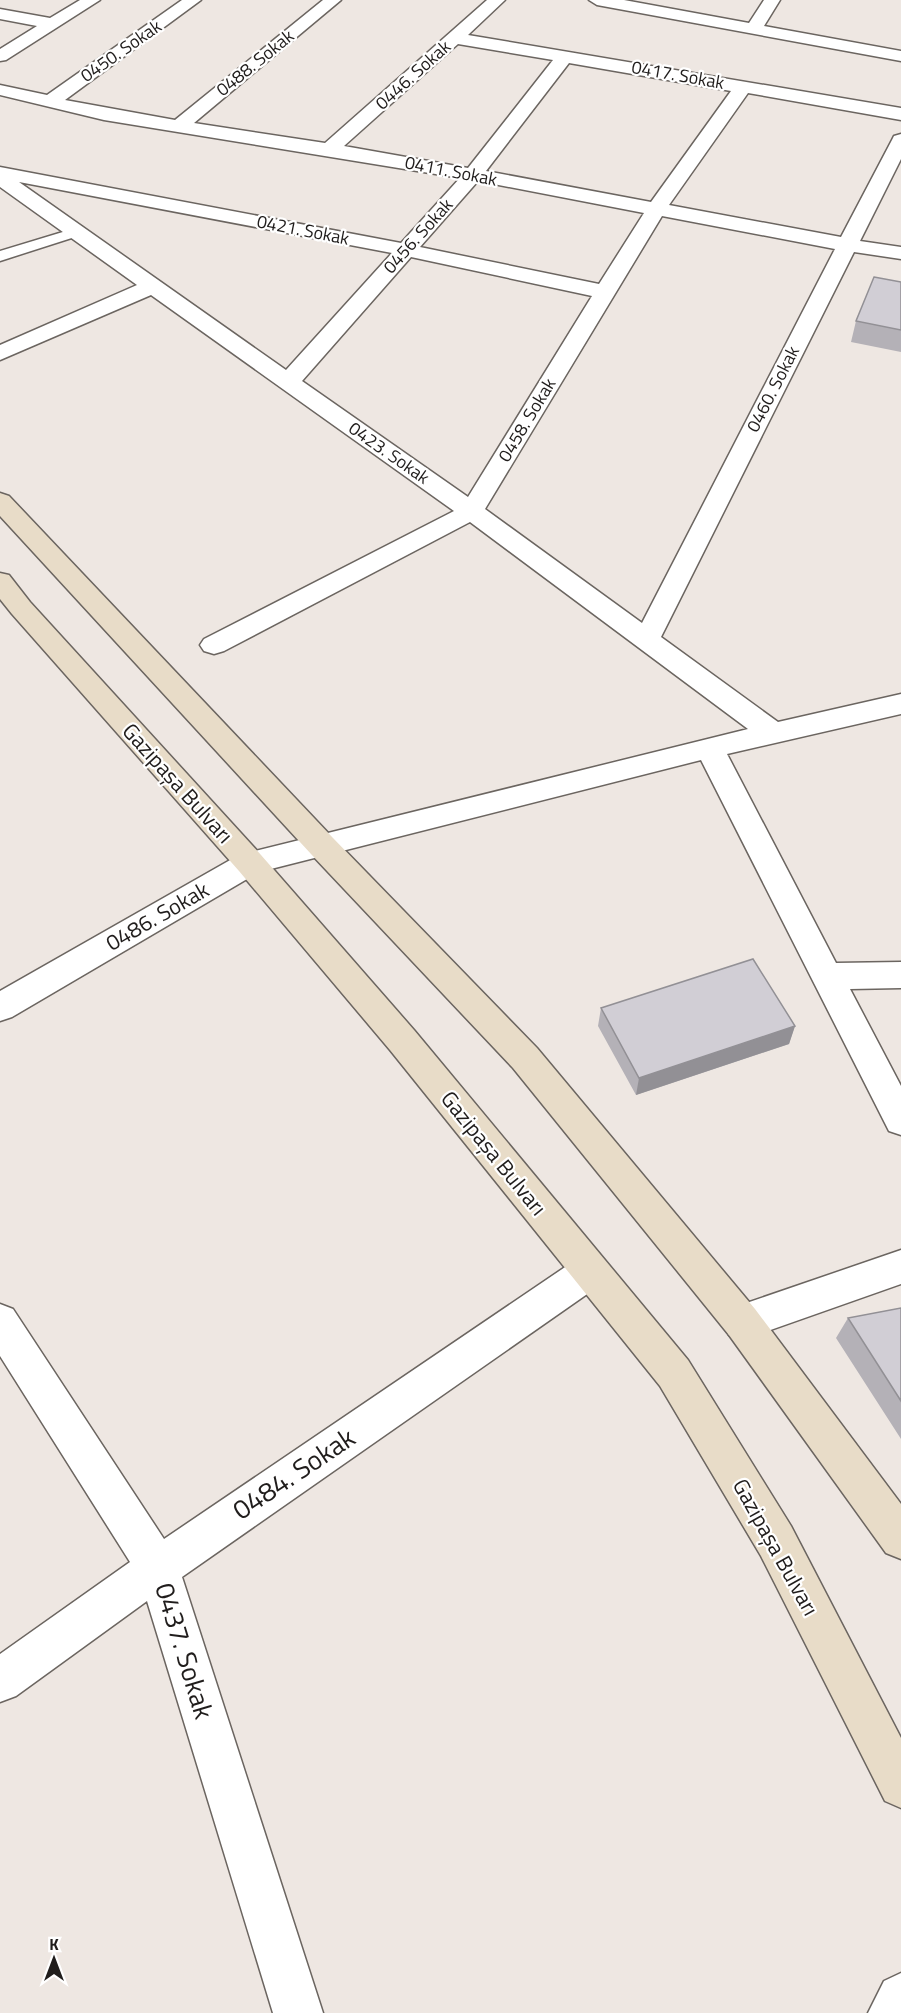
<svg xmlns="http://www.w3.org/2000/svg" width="901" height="2013" font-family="'Titillium Web',sans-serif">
<rect width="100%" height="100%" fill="#eee7e2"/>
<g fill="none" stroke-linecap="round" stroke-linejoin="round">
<g stroke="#6b6560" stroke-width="3">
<path id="lane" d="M 76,228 L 81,229 L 83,232 L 81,235 L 0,261 L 0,251 Z"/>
</g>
<g stroke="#6b6560" stroke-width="3">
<path id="street" d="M 80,0 L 100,0 L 6,60 L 0,61 L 0,49 L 37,26 L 0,19 L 0,9 L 50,18 Z
M 182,0 L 201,0 L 65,100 L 175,120 L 323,0 L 341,0 L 194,123 L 325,143 L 487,0 L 505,0 L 468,35 L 901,108 L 901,120 L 748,93 L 669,205 L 841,237 L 892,140 L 894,136 L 901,134 L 901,159 L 860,241 L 901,247 L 901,259 L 854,252 L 661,637 L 778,722 L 901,694 L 901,714 L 727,754 L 836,963 L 901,962 L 901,988 L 850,989 L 901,1086 L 901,1135 L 889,1131 L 701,760 L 259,872 L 12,1017 L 0,1021 L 0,991 L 239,855 L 748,729 L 470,522 L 224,651 L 214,654 L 204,651 L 200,645 L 204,639 L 454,511 L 151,295 L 0,360 L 0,345 L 137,285 L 0,187 L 0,167 L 401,243 L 460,178 L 104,120 L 0,95 L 0,85 L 47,95 ZM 458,44 L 553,60 L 468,168 L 344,146 ZM 569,63 L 731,91 L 651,202 L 486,171 ZM 478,181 L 644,213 L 599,284 L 420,247 ZM 19,182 L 392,253 L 286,370 ZM 662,216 L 835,249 L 642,623 L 485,509 ZM 411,257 L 592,296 L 468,497 L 302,381 Z
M 589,0 L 624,0 L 749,23 L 764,0 L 780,0 L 764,26 L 901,51 L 901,61 L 597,5 Z
M 901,1250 L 901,1284 L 742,1340 L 729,1335 L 723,1322 L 729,1309 Z
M 590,1254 L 603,1259 L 609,1271 L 603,1283 L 182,1577 L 323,2013 L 273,2013 L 147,1601 L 16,1696 L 0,1702 L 0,1654 L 130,1562 L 0,1356 L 0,1304 L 13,1309 L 164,1539 L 577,1259 Z
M 901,1973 L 901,2013 L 868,2013 L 884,1981 Z"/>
</g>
<g stroke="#6b6560" stroke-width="3">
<path id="secondary" d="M 0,493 L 9,496 L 333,838 L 537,1048 L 755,1309 L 901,1504 L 901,1559 L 886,1553 L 729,1335 L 513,1068 L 311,854 L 0,516 Z
M 0,573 L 9,575 L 30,602 L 261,855 L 414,1030 L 688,1360 L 791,1526 L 901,1738 L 901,1808 L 885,1801 L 761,1556 L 660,1386 L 390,1050 L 239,871 L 12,614 L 0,599 Z"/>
</g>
<use href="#lane" fill="#fff" fill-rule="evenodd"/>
<use href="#street" fill="#fff" fill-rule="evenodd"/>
<use href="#secondary" fill="#e8dcc8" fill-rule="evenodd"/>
</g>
<path fill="#b4b1b7" d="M 901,282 L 901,352 L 851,342 L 856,321 Z
M 601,1008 L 795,1026 L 789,1044 L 636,1095 L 598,1026 Z
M 901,1308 L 901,1439 L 836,1338 L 848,1318 Z"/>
<path fill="#929095" d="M 795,1026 L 789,1044 L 636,1095 L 639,1078 Z"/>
<path fill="#d1ced5" stroke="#929095" stroke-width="1.5" d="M 874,277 L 901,282 L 901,330 L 856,321 Z
M 753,959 L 795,1026 L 639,1078 L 601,1008 Z
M 901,1308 L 901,1401 L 848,1318 Z"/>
<g text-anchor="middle" stroke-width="4.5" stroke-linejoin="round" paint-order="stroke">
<g font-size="18" fill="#201d1c" stroke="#fff">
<text transform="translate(121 51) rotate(-35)" y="6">0450. Sokak</text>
<text transform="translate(255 63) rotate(-39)" y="6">0488. Sokak</text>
<text transform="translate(413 75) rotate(-42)" y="6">0446. Sokak</text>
<text transform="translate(678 75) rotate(10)" y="6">0417. Sokak</text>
<text transform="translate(451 171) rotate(11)" y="6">0411. Sokak</text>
<text transform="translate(303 230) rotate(11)" y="6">0421. Sokak</text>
<text transform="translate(418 236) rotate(-48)" y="6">0456. Sokak</text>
<text transform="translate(773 389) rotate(-63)" y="6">0460. Sokak</text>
<text transform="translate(527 420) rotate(-59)" y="6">0458. Sokak</text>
<text transform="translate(389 453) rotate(35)" y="6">0423. Sokak</text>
</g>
<g font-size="22" fill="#201d1c" stroke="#fff">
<text transform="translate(178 783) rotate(48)" y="8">Gazipaşa Bulvarı</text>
<text transform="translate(157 916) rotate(-30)" y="8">0486. Sokak</text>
<text transform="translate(494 1153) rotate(51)" y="8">Gazipaşa Bulvarı</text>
<text transform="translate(776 1547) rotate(61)" y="8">Gazipaşa Bulvarı</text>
</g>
<g font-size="27" fill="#201d1c" stroke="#fff">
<text transform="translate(294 1474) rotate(-34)" y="9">0484. Sokak</text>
<text transform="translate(184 1651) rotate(73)" y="9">0437. Sokak</text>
</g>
</g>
<g transform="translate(54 1959)" stroke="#ffffff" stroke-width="4.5" paint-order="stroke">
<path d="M0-4.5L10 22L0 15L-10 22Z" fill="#201d1c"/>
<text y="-9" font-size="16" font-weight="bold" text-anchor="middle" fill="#201d1c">K</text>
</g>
</svg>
